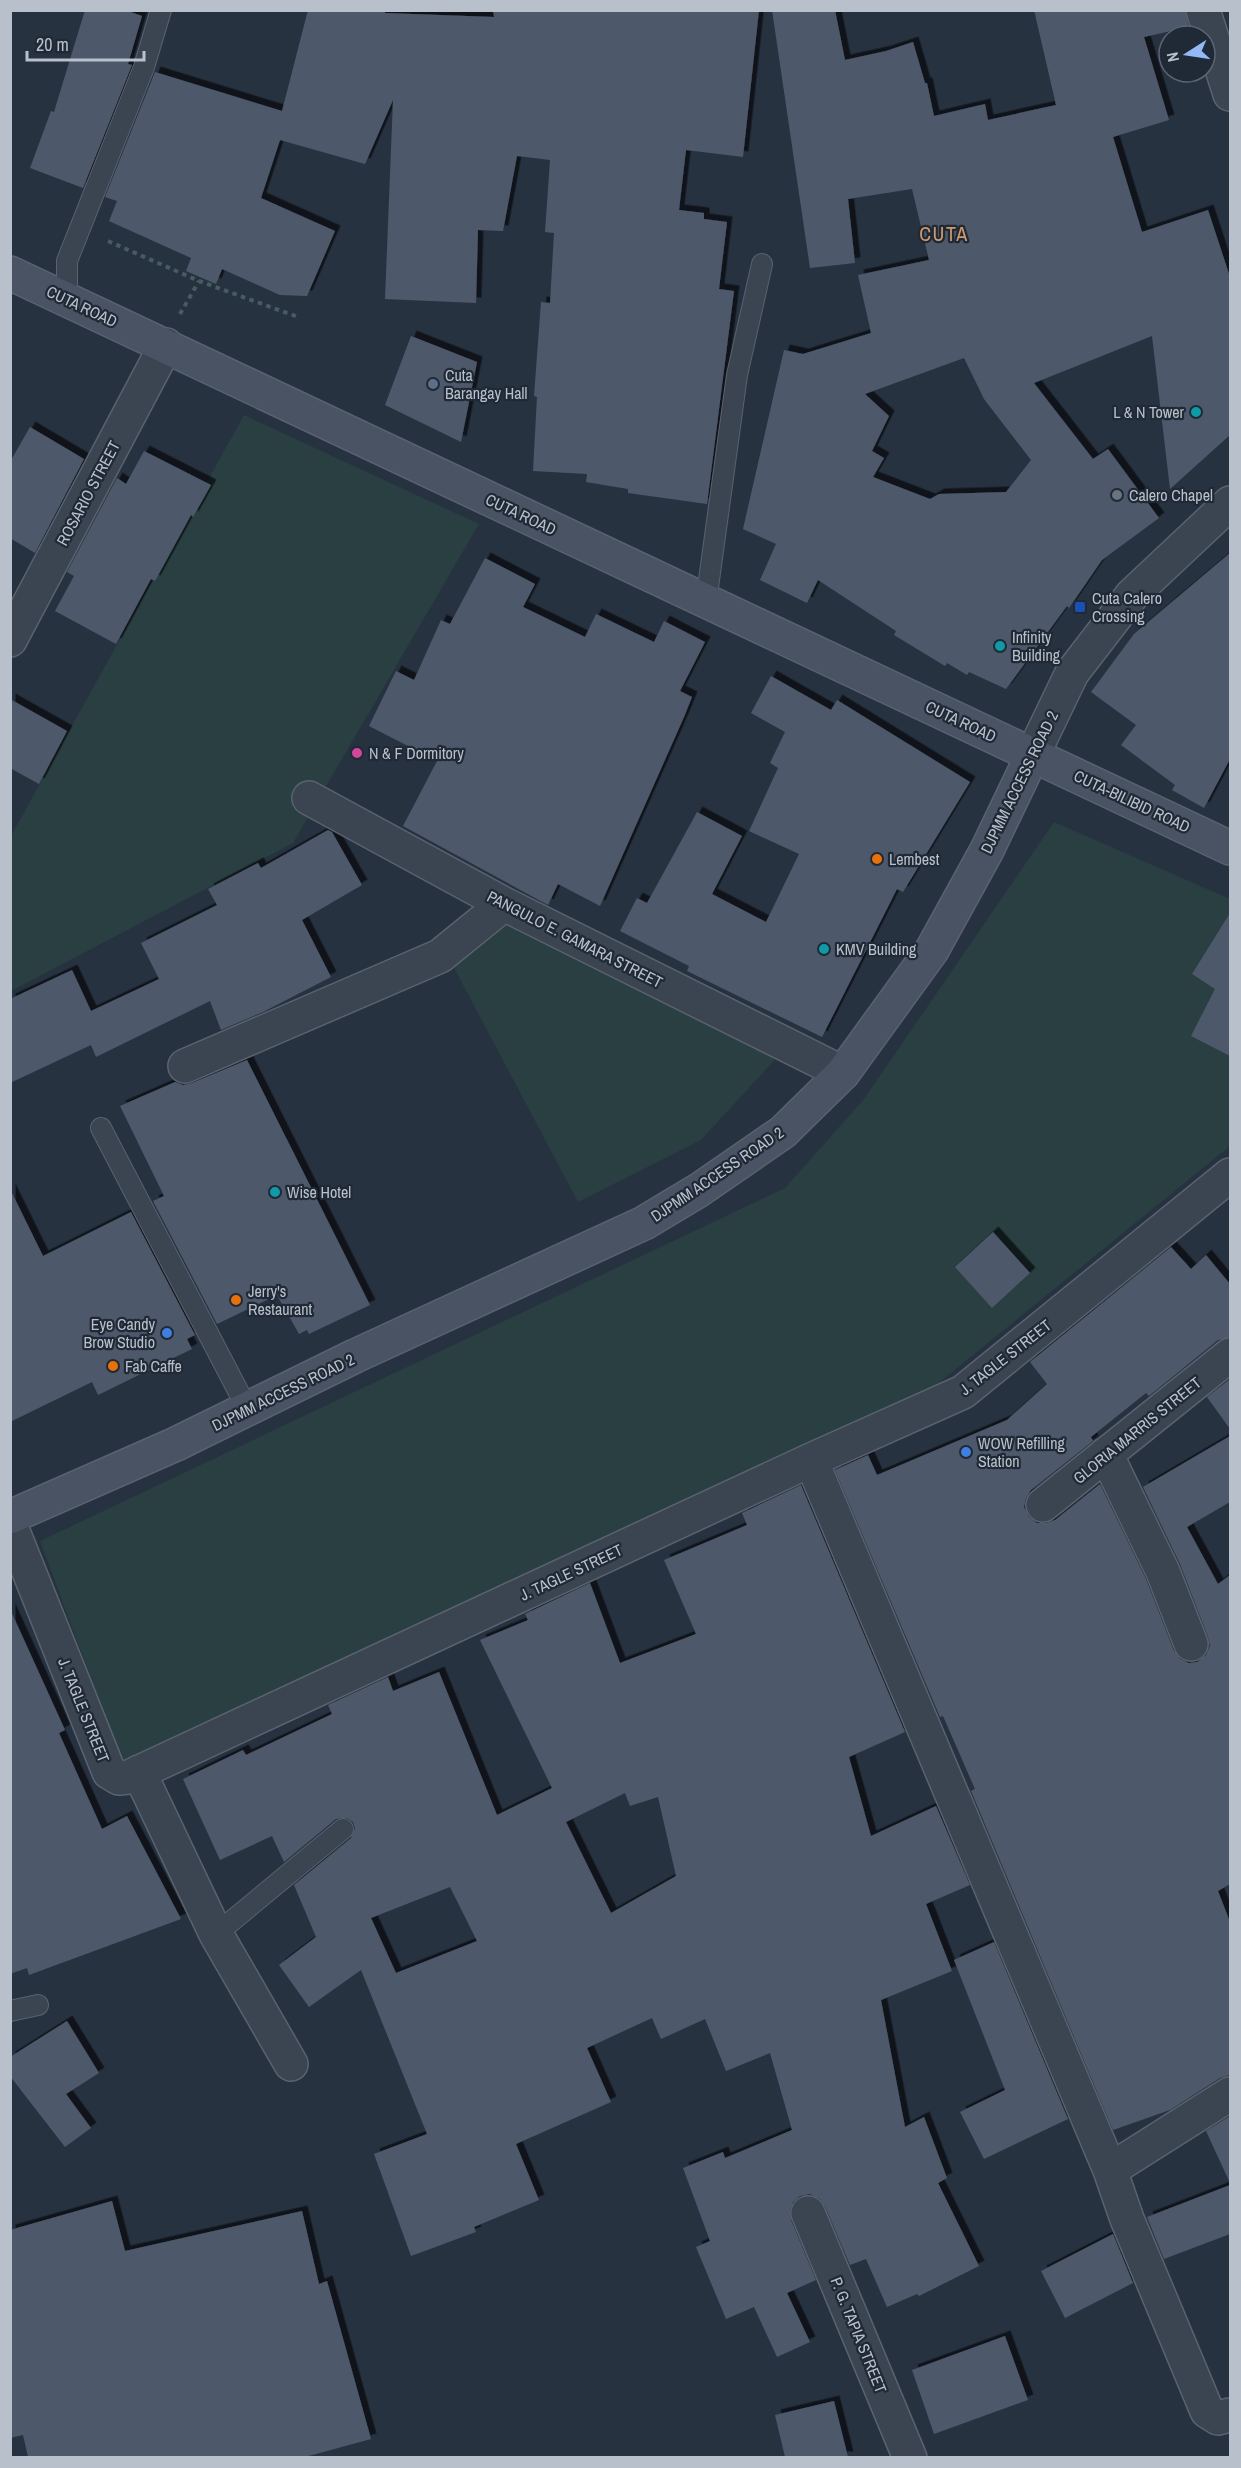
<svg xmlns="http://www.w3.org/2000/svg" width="1241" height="2468" font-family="'Archivo Narrow',sans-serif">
<defs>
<filter id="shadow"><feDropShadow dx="5.5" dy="-5.5" stdDeviation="0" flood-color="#0009"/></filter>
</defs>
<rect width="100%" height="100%" fill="#273241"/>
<path fill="#293f42" d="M 244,415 L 479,524 L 293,843 L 11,991 L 11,836 Z
M 1054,822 L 1230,899 L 1230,1146 L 935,1386 L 122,1762 L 40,1541 L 785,1188 L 864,1099 Z
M 511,915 L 781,1053 L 701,1140 L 578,1202 L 453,966 Z"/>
<path fill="#4d596a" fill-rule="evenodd" filter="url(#shadow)" d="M 85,10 L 125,10 L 142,16 L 128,64 L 132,65 L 83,188 L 30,168 L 51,111 L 54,112 Z
M 308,10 L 385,10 L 385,13 L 494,17 L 493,10 L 759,10 L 743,157 L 686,150 L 679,210 L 704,213 L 704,219 L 727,222 L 719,289 L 734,291 L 707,504 L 628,493 L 628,489 L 586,482 L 587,474 L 533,471 L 537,397 L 534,396 L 541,302 L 550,303 L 554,233 L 545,232 L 550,160 L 517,156 L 503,231 L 478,230 L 476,303 L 385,299 L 393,100 L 365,164 L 280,140 L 261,198 L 335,231 L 307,296 L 280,295 L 222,269 L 216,284 L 186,271 L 191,258 L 109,221 L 117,201 L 105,197 L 155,72 L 282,111 Z
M 772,10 L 835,10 L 845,60 L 886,51 L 913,42 L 925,83 L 927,83 L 934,116 L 985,104 L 988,120 L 1056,105 L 1034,10 L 1185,10 L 1189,27 L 1144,37 L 1169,120 L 1113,137 L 1142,232 L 1208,210 L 1230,277 L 1230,435 L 1170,489 L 1152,336 L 1034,383 L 1093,459 L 1108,449 L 1159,518 L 1102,560 L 1069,608 L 1067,606 L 1006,689 L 969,672 L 967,675 L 947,663 L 945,666 L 894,635 L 896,631 L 818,580 L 807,603 L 760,580 L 776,544 L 743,529 L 784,350 L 803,354 L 871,333 L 858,275 L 929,260 L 912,189 L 848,199 L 855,263 L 810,268 ZM 964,358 L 984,399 L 1031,460 L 1006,492 L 939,494 L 930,499 L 873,477 L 884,458 L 872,451 L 889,416 L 865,394 Z
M 411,336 L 477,362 L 461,442 L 385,405 Z
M 30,427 L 84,459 L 35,553 L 10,538 L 10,462 Z
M 144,451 L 211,485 L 193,517 L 191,515 L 155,581 L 151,579 L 116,644 L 55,611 L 74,576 L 67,572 L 117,478 L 126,484 Z
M 1230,553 L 1230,759 L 1204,808 L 1172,790 L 1175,785 L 1121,745 L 1136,725 L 1091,692 L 1134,634 Z
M 485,558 L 535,584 L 523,607 L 585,637 L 596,614 L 654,642 L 664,621 L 705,642 L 680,691 L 692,697 L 684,717 L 600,906 L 558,884 L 548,905 L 403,826 L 437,761 L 369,726 L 396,671 L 414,680 L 441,620 L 450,624 Z
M 771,676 L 831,710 L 837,700 L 970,782 L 903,892 L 897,889 L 822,1037 L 687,971 L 689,966 L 620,931 L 637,898 L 647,903 L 697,812 L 742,836 L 712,894 L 766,922 L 799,854 L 749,831 L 778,768 L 770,763 L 785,732 L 751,713 Z
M 10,699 L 67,731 L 39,784 L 10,768 Z
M 328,830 L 332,832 L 362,885 L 302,920 L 331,977 L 263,1012 L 221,1030 L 210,1001 L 96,1057 L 91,1045 L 10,1083 L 10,999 L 72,970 L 91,1011 L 159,979 L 141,943 L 217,905 L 208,889 L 258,863 L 261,868 Z
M 1230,913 L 1230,1056 L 1191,1036 L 1215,989 L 1192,974 Z
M 247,1060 L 370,1305 L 309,1334 L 307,1330 L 299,1334 L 277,1295 L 217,1324 L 153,1201 L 164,1196 L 120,1106 L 175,1082 L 183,1085 L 192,1083 Z
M 10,1189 L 43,1256 L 131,1212 L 195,1335 L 187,1339 L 192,1349 L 98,1395 L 92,1382 L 10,1422 Z
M 993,1232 L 1030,1273 L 992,1308 L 955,1267 Z
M 1171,1247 L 1191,1269 L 1206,1255 L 1230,1284 L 1230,1337 L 1218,1340 L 1149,1396 L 1146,1393 L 1091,1437 L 1093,1441 L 1031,1490 L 1026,1498 L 1024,1507 L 1029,1517 L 1037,1523 L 1046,1523 L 1055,1520 L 1100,1484 L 1146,1579 L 1174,1651 L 1180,1659 L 1189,1663 L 1197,1662 L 1206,1655 L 1210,1646 L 1208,1637 L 1180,1564 L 1143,1487 L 1230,1436 L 1230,1502 L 1187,1527 L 1218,1584 L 1230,1575 L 1230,1884 L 1218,1891 L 1230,1922 L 1230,2075 L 1220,2078 L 1170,2110 L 1113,2130 L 971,1791 L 975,1789 L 943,1716 L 940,1717 L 835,1470 L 868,1455 L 877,1475 L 1007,1420 L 1047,1384 L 1030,1362 Z
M 1230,1379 L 1230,1429 L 1207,1397 Z
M 801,1485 L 905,1732 L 849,1757 L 871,1836 L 936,1806 L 970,1885 L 926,1904 L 952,1971 L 881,2000 L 905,2127 L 924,2117 L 947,2178 L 938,2183 L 979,2266 L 919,2296 L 917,2294 L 887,2307 L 866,2259 L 850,2265 L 825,2206 L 820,2199 L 810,2194 L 800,2196 L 793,2202 L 790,2210 L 791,2220 L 816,2280 L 787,2293 L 810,2342 L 777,2357 L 754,2307 L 726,2319 L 696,2247 L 710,2241 L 683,2168 L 723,2152 L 725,2158 L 792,2130 L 770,2053 L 726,2071 L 705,2019 L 661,2039 L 652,2018 L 587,2048 L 611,2102 L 516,2144 L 539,2200 L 474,2227 L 476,2232 L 411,2256 L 374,2154 L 427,2134 L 361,1970 L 309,2007 L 279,1965 L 316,1937 L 294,1885 L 351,1838 L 355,1828 L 353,1822 L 347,1818 L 336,1819 L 284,1862 L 272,1836 L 220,1860 L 183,1779 L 243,1750 L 246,1755 L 332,1714 L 328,1705 L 388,1677 L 393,1691 L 439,1672 L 497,1815 L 552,1788 L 480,1640 L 528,1620 L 525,1614 L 590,1583 L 620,1663 L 696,1634 L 664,1560 L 747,1525 L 742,1513 ZM 625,1793 L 630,1806 L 658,1797 L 676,1876 L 611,1913 L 566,1822 ZM 450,1887 L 477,1941 L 396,1973 L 371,1918 Z
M 10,1609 L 65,1730 L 59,1733 L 102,1829 L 127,1816 L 181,1919 L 29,1975 L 27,1968 L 10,1974 Z
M 994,1942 L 1068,2119 L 984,2159 L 960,2112 L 1005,2090 L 954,1960 Z
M 67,2021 L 99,2073 L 66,2094 L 91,2128 L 65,2147 L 10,2076 L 10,2057 Z
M 1230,2116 L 1230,2183 L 1206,2131 Z
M 1230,2185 L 1230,2234 L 1164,2259 L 1147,2217 Z
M 112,2201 L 125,2251 L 302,2211 L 319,2284 L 327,2281 L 371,2439 L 305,2457 L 28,2457 L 23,2435 L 10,2438 L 10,2230 Z
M 1113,2234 L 1133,2283 L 1065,2318 L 1041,2271 Z
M 1005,2336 L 1028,2400 L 934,2434 L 912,2370 Z
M 834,2401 L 848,2457 L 785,2457 L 775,2415 Z"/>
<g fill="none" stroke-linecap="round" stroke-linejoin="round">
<g stroke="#59626e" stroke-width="22">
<path id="lane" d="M 67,299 L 67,261 L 144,67 L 161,10
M 706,602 L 737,375 L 762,264
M 101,1128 L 248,1410
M 216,1934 L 343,1829
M 10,2011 L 38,2005"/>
</g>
<g stroke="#59626e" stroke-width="36">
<path id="street" d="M 1203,10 L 1230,94
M 10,640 L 166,345
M 1033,754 L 1072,673 L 1132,595 L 1230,503
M 309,798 L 504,904 L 843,1073
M 185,1066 L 440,956 L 504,904
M 1106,1454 L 1163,1572 L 1191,1644
M 811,1460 L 1110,2170 L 1127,2219 L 1207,2411 L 1218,2418 L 1230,2415
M 1043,1505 L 1230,1355
M 10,1524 L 109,1772 L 119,1778 L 129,1777 L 811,1460 L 963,1392 L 1230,1175
M 139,1772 L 216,1934 L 291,2064
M 1110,2170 L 1230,2094
M 808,2213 L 910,2458"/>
</g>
<g stroke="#59626e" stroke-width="36">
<path id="secondary" d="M 10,273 L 1230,848
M 10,1517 L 176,1444 L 355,1356 L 644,1223 L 699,1190 L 783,1132 L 843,1073 L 932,950 L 987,850 L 1033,754"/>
</g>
<path stroke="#475c5f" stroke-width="4" stroke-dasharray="4.5 4.5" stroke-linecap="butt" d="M 108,241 L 199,281 L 298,317
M 180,314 L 199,281"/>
<use href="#lane" stroke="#3b4451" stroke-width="20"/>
<use href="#street" stroke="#3b4451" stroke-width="33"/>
<use href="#secondary" stroke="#495364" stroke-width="33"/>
</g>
<circle fill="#5c6f8a" stroke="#202936" stroke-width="2" cx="433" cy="384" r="6"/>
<g fill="#0f9aa8" stroke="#202936" stroke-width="2">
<circle cx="1196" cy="412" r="6"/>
<circle cx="1000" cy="646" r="6"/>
<circle cx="824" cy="949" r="6"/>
<circle cx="275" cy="1192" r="6"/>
</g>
<circle fill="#6b7280" stroke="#202936" stroke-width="2" cx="1117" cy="495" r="6"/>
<rect fill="#1a4fb4" stroke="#202936" stroke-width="2" x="1074" y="601" width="12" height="12" rx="3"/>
<circle fill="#d1479c" stroke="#202936" stroke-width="2" cx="357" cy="753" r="6"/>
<g fill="#e8710a" stroke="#202936" stroke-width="2">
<circle cx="877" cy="859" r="6"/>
<circle cx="236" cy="1300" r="6"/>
<circle cx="113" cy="1366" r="6"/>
</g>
<g fill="#3f7fe0" stroke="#202936" stroke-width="2">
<circle cx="167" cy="1333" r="6"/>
<circle cx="966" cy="1452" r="6"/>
</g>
<g text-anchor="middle" stroke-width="4.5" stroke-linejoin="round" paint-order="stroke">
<g font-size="16" fill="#b8c0cb" stroke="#202936">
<text transform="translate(82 306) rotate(25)" y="6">CUTA ROAD</text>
<text transform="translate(88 493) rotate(-62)" y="6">ROSARIO STREET</text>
<text transform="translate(521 514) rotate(25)" y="6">CUTA ROAD</text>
<text transform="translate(961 721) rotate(25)" y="6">CUTA ROAD</text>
<text transform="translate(1019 782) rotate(-64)" y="6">DJPMM ACCESS ROAD 2</text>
<text transform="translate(1132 801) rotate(25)" y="6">CUTA-BILIBID ROAD</text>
<text transform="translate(575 939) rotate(27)" y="6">PANGULO E. GAMARA STREET</text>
<text transform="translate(717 1174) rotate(-34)" y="6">DJPMM ACCESS ROAD 2</text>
<text transform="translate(1005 1357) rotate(-38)" y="6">J. TAGLE STREET</text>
<text transform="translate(283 1392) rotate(-26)" y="6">DJPMM ACCESS ROAD 2</text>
<text transform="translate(1137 1430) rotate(-39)" y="6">GLORIA MARRIS STREET</text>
<text transform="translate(571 1572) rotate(-25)" y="6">J. TAGLE STREET</text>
<text transform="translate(84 1710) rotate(68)" y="6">J. TAGLE STREET</text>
<text transform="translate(859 2335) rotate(68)" y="6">P. G. TAPIA STREET</text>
</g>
<g font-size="16" fill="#b8c0cb" stroke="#202936" text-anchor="start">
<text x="445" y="381">Cuta<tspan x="445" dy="18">Barangay Hall</tspan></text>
<text x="1184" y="418" text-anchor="end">L &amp; N Tower</text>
<text x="1129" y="501">Calero Chapel</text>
<text x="1092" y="604">Cuta Calero<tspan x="1092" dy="18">Crossing</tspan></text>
<text x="1012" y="643">Infinity<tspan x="1012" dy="18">Building</tspan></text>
<text x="369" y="759">N &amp; F Dormitory</text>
<text x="889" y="865">Lembest</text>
<text x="836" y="955">KMV Building</text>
<text x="287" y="1198">Wise Hotel</text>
<text x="248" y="1297">Jerry's<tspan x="248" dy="18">Restaurant</tspan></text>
<text x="155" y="1330" text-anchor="end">Eye Candy<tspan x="155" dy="18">Brow Studio</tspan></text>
<text x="125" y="1372">Fab Caffe</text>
<text x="978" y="1449">WOW Refilling<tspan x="978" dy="18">Station</tspan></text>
</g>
<g font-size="20" letter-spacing="1.5" fill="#d4986a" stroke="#202936">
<text x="944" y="241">CUTA</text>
</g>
</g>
<rect width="1241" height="2468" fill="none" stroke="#b8c0cb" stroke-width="24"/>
<g transform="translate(1187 54) rotate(258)"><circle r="28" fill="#202936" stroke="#5d6572" stroke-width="1.5"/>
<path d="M0-4.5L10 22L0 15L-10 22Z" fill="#92b9f6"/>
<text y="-9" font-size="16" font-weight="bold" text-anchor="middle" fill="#b8c0cb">N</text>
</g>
<path d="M27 51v9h117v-9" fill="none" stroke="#b8c0cb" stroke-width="3"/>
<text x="36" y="51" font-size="18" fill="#b8c0cb" stroke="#202936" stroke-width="4.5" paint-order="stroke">20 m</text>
</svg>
